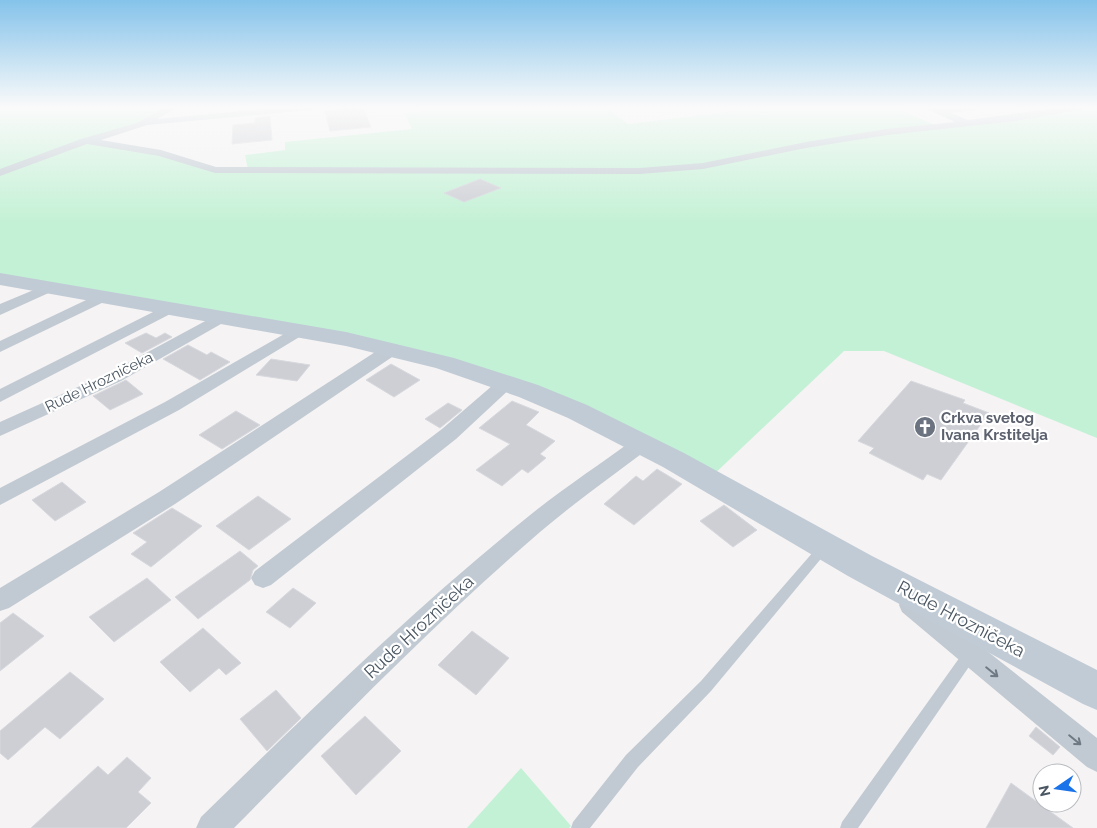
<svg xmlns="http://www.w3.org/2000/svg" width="1097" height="828" font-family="Raleway,sans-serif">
<rect width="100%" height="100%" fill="#f5f3f3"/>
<path fill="#c3f1d5" d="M 0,107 L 173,107 L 140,125 L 87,141 L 161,153 L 203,166 L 248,170 L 245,155 L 285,150 L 285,142 L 412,129 L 404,113 L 467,107 L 607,107 L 628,124 L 764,107 L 879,107 L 886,110 L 897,108 L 941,128 L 1081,107 L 1097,107 L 1097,438 L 884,351 L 844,351 L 709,479 L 482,372 L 0,278 Z
M 521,768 L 571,826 L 569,828 L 467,828 Z"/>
<path fill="#cdcfd5" stroke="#d7d9de" d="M 363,107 L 371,127 L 330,131 L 325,111 Z
M 270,116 L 272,140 L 232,144 L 233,125 L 255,123 L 255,118 Z
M 480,179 L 501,188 L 464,202 L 444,193 Z
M 146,333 L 156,338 L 165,333 L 172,337 L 142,353 L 125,343 Z
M 188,345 L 207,355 L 211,352 L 230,362 L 200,380 L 163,359 Z
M 271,359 L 310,365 L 297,381 L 256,375 Z
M 391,364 L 420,380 L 394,397 L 366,380 Z
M 126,380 L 143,394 L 110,410 L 93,396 Z
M 911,381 L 965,400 L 963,403 L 989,413 L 941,480 L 927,474 L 923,480 L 869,453 L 874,448 L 858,441 Z
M 512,401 L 539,412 L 526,425 L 555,441 L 540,454 L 546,458 L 528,473 L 522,469 L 502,486 L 476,470 L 510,444 L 479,428 Z
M 448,403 L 462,410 L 440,428 L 425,419 Z
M 236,411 L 260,425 L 222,449 L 199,435 Z
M 657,469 L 682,484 L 634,525 L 604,504 L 636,476 L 643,481 Z
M 62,482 L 86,502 L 55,521 L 32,500 Z
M 258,496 L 291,519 L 249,550 L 216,526 Z
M 724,505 L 757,530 L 733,547 L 700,521 Z
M 172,508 L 202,526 L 151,567 L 131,554 L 147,542 L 133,533 Z
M 240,551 L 258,566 L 253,570 L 250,580 L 198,619 L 175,597 Z
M 147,578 L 171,600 L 114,642 L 89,617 Z
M 293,588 L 316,603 L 290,628 L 266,612 Z
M 13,613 L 44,636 L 0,671 L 0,623 Z
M 203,628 L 241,663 L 226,675 L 219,668 L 190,692 L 160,662 Z
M 472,631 L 509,658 L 476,695 L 438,665 Z
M 70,672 L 104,699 L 60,739 L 45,727 L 8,760 L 0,753 L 0,731 Z
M 276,690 L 301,718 L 267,751 L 240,719 Z
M 365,716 L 401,751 L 356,795 L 321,756 Z
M 1036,727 L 1060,747 L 1053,755 L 1029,736 Z
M 127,757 L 151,778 L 138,792 L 151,803 L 126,828 L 31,828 L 98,766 L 108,775 Z
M 1011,783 L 1073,828 L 986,828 Z"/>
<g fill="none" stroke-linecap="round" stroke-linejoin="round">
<path fill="#c1cad2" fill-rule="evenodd" d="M 825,541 L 829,543 L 831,546 L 829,549 L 711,691 L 638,767 L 590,828 L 571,828 L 573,822 L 626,755 L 701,681 L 821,543 Z
M 970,648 L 975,650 L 977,654 L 975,658 L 858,828 L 840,828 L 842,822 L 965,650 Z"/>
<path fill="#c1cad2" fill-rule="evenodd" d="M 166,107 L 178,107 L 157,119 L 285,107 L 316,107 L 311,110 L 147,125 L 101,140 L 161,150 L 216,167 L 640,168 L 703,163 L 806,142 L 887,129 L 955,122 L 922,107 L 941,109 L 981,107 L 976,110 L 951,113 L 968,120 L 1065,107 L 1086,107 L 1081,110 L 1015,121 L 887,135 L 806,148 L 703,169 L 640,174 L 215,173 L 159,156 L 87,144 L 0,176 L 0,169 L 81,139 L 137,123 Z
M 48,284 L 53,285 L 55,288 L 53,291 L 0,315 L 0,304 Z
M 103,292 L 111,297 L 108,300 L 0,352 L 0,341 Z
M 171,303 L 176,305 L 179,308 L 176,311 L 0,402 L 0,389 Z
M 222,312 L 228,314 L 230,317 L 228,320 L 121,381 L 0,436 L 0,422 L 109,373 Z
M 300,325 L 308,330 L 306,333 L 179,410 L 0,505 L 0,488 L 165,402 Z
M 392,344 L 398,345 L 400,349 L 398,353 L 175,504 L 9,608 L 0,611 L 0,588 L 159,492 L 386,345 Z
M 506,378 L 512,379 L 515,383 L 512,387 L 456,439 L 271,585 L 263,588 L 255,585 L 251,578 L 255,571 L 442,429 L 500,379 Z
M 641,437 L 648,439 L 651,444 L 648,449 C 612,476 574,503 540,532 C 432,625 334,727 234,828 L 196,828 L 201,817 C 306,715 410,612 524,520 C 559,491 598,466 634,439 Z
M 911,595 L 920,598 L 1097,738 L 1097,772 L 1087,767 L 902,612 L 899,605 L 902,598 Z"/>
<path fill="#c1cbd6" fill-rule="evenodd" d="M 0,273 L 346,332 L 454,358 L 538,385 L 587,405 L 684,453 L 872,556 L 1097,670 L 1097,710 L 1083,704 L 848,576 L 663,467 L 568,418 L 519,397 L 436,368 L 346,346 L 0,285 Z"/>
</g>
<defs><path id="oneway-shaft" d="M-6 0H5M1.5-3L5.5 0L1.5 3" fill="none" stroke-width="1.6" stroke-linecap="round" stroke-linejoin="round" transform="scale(1.25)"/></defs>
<g stroke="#6e7983">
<use href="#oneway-shaft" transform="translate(992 672) rotate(39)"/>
<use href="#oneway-shaft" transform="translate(1075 740) rotate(39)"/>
</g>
<linearGradient id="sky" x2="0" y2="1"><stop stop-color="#85c3ea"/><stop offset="0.48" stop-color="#fafafa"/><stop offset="1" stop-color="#fafafa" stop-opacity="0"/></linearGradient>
<rect width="1097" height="223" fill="url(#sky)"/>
<defs>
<g id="church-disc" transform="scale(1.125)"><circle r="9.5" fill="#6b7280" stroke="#fff"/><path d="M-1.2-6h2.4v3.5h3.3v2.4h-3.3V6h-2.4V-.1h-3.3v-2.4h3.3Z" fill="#fff"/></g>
</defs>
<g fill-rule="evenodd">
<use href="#church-disc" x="925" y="427"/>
</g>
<g text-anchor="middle" stroke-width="4.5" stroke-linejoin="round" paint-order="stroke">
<g font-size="15" fill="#4a5661" stroke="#fff">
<text transform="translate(99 382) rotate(-26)" y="5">Rude Hrozničeka</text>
</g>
<g font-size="15" font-weight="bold" fill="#5b616d" stroke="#fff" text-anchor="start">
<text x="941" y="423">Crkva svetog<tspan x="941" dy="17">Ivana Krstitelja</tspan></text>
</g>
<g font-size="18" fill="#4a5661" stroke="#fff">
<text transform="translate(961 619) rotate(28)" y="6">Rude Hrozničeka</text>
<text transform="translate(419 627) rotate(-43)" y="6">Rude Hrozničeka</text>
</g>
</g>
<g transform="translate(1057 788) rotate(257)"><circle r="24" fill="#ffffff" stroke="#b7bbc0"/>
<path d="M0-4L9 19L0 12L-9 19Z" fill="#1a73e8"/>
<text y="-8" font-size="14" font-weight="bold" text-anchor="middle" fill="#4a5661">N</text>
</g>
</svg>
